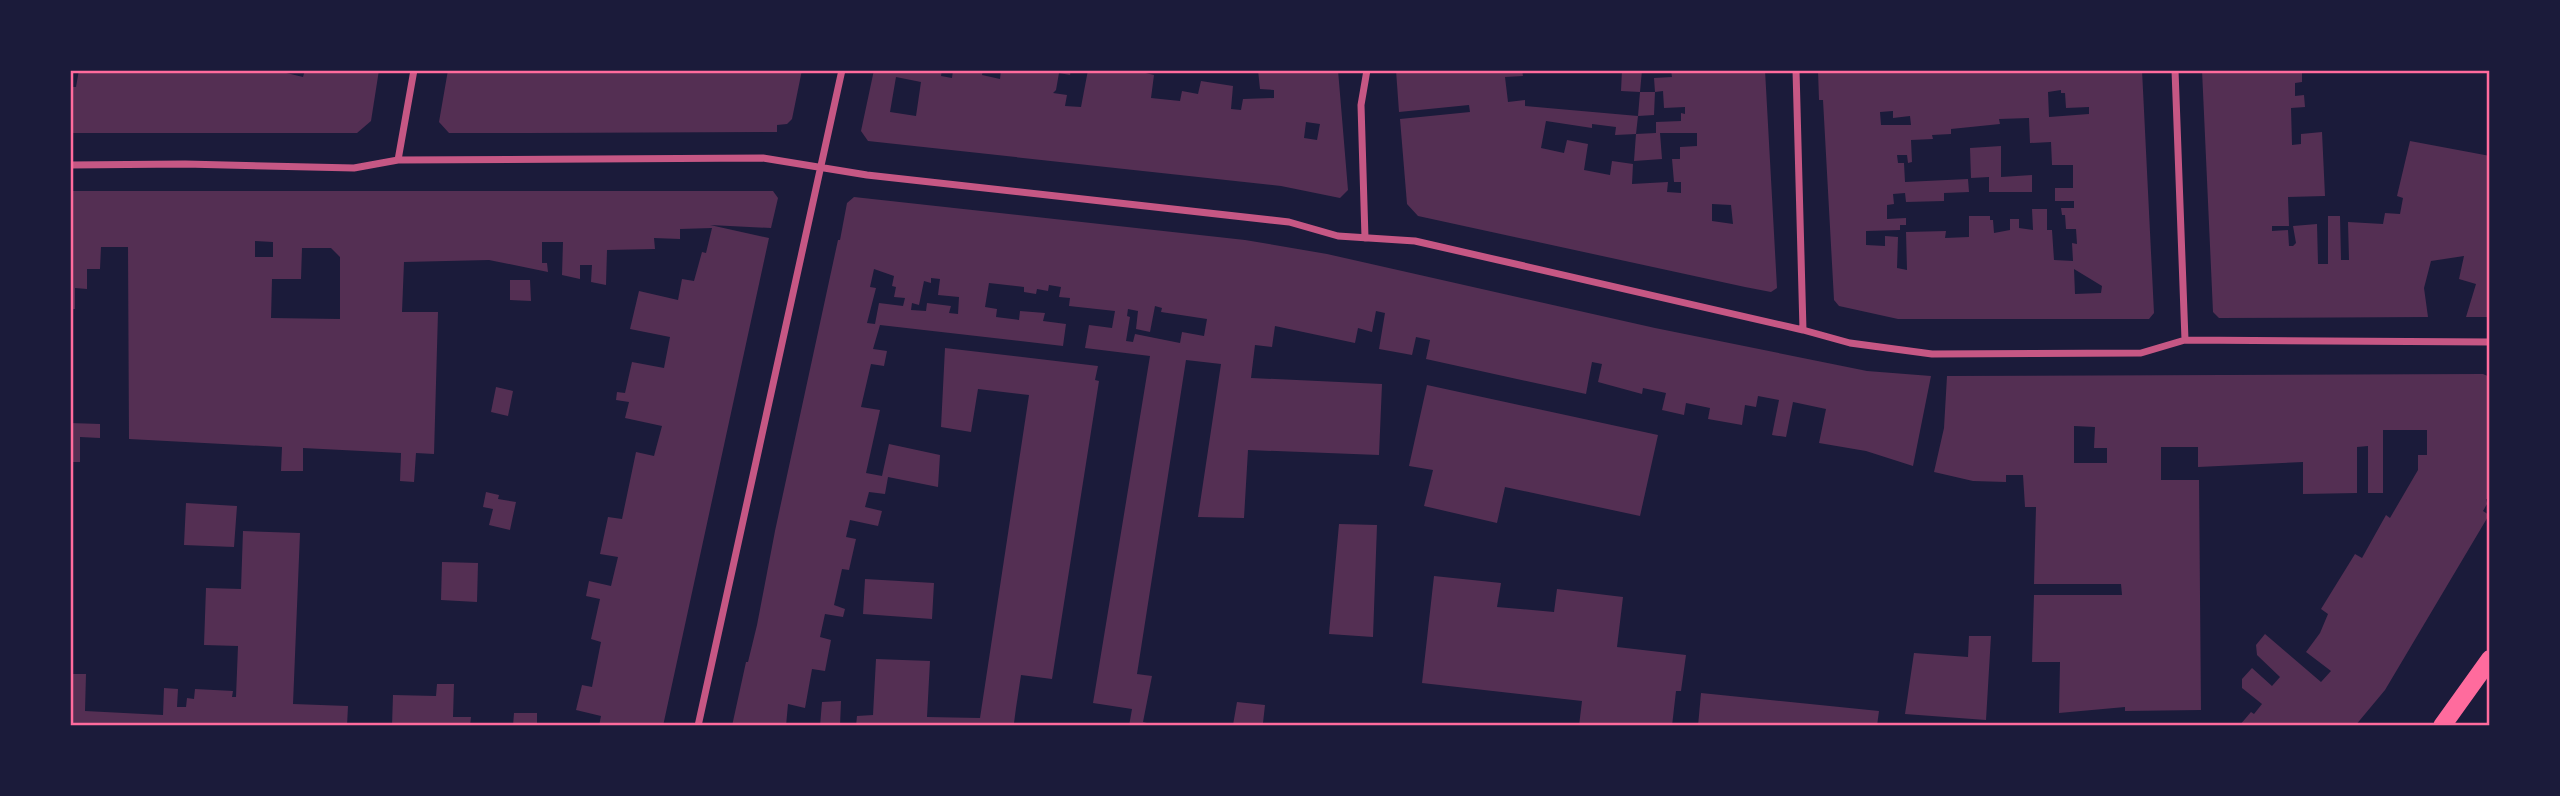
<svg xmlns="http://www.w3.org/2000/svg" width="2560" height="796" font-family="'Source Sans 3',sans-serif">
<rect width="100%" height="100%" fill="#1b1b3a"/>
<path fill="#542f53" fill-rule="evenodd" d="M 79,70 L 274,70 L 303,77 L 305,70 L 379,70 L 371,121 L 357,133 L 70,133 L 70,87 L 76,87 Z
M 448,70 L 802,70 L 792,119 L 787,124 L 777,125 L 777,132 L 531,133 L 449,133 L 439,122 Z
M 874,70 L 942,70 L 941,76 L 952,78 L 953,70 L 983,70 L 982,75 L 1000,79 L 1001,70 L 1071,70 L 1070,75 L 1059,73 L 1056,90 L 1053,93 L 1067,95 L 1065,106 L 1081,107 L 1088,70 L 1133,70 L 1154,75 L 1151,98 L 1180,101 L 1182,91 L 1198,94 L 1201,81 L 1233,86 L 1231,109 L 1241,110 L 1243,99 L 1274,98 L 1274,90 L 1260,89 L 1258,70 L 1338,70 L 1348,190 L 1340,198 L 1281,186 L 868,141 L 861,131 ZM 896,77 L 921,82 L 916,116 L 890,112 ZM 1306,122 L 1320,124 L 1317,140 L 1304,138 Z
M 1396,70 L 1522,70 L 1523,76 L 1505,77 L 1508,102 L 1525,100 L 1525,106 L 1638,116 L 1640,92 L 1621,91 L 1622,70 L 1642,70 L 1640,92 L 1655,92 L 1654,115 L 1638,116 L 1636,134 L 1615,135 L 1616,127 L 1592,124 L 1592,128 L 1546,121 L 1541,148 L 1564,153 L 1567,140 L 1588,144 L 1584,170 L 1610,175 L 1612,161 L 1633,164 L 1632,184 L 1668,182 L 1667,192 L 1681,193 L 1681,182 L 1674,182 L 1672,159 L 1680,159 L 1680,147 L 1697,146 L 1697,133 L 1660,133 L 1662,159 L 1634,161 L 1636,134 L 1656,133 L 1656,122 L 1681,121 L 1681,113 L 1685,114 L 1685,107 L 1664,108 L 1663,91 L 1655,92 L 1654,78 L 1672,77 L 1671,70 L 1765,70 L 1777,288 L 1771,292 L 1745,287 L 1418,216 L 1407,204 L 1400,119 L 1470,112 L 1469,105 L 1399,112 ZM 1712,204 L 1731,205 L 1733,224 L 1712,221 Z
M 1818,70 L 2142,70 L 2154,313 L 2149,319 L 1898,319 L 1839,306 L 1834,300 L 1823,100 L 1819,100 ZM 2061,90 L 2061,93 L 2065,93 L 2066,108 L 2089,107 L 2089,114 L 2049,117 L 2048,92 ZM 1893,111 L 1893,118 L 1910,116 L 1911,125 L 1881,125 L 1880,112 ZM 2029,118 L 2030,143 L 2051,142 L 2052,165 L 2073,165 L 2073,188 L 2055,188 L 2055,201 L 2074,201 L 2074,208 L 2061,208 L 2062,215 L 2065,215 L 2066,229 L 2076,229 L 2077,244 L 2072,243 L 2073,261 L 2054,260 L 2052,230 L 2047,230 L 2047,209 L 2032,209 L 2033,230 L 2019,228 L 2019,219 L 2010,219 L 2010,230 L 1994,233 L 1993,220 L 1990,220 L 1990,216 L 1969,216 L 1969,237 L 1945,238 L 1946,231 L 1906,232 L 1907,270 L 1897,268 L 1898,237 L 1885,236 L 1885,246 L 1866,245 L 1866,231 L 1900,230 L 1900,225 L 1906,225 L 1906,218 L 1887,219 L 1887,205 L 1894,204 L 1893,194 L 1905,193 L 1906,202 L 1944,201 L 1944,193 L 1969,192 L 1968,179 L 1905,182 L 1904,163 L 1898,163 L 1897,155 L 1907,155 L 1908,163 L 1912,162 L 1911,140 L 1933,139 L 1932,135 L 1951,134 L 1951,129 L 2000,124 L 1999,119 ZM 2074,269 L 2102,286 L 2101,293 L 2075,294 Z
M 2202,70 L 2302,70 L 2302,82 L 2295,83 L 2295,96 L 2304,95 L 2305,107 L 2291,108 L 2292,145 L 2301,144 L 2301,134 L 2322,132 L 2325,196 L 2288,197 L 2289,226 L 2272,226 L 2272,231 L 2288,230 L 2289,246 L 2293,246 L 2296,243 L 2293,226 L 2317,224 L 2318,264 L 2328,264 L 2328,216 L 2340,216 L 2341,260 L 2349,260 L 2348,222 L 2383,224 L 2385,213 L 2400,214 L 2403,198 L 2397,196 L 2410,141 L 2490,156 L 2490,317 L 2466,317 L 2476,284 L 2459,279 L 2464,256 L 2431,261 L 2424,288 L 2428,317 L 2219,318 L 2213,312 Z
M 2001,146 L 2001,177 L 2032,175 L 2032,192 L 1989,192 L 1989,177 L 1971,178 L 1970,148 Z
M 70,191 L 773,191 L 778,198 L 771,228 L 710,225 L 769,238 L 663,726 L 599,726 L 601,716 L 576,710 L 582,685 L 592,687 L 601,642 L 591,639 L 600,599 L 586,596 L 589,581 L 611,586 L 618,557 L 600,554 L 608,517 L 622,519 L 636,452 L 654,456 L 662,426 L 625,418 L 629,402 L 616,400 L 617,392 L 625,393 L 632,362 L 664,368 L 670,337 L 630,329 L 639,291 L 678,300 L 682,279 L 694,281 L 702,252 L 706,253 L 712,228 L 680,229 L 680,239 L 654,238 L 655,249 L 607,250 L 606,285 L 591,282 L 592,265 L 580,265 L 580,279 L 562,275 L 563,242 L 542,242 L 542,263 L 547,263 L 548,272 L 489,260 L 404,262 L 402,312 L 438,312 L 434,454 L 416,453 L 414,482 L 400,481 L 401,453 L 303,448 L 303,471 L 281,471 L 282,447 L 129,439 L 128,247 L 101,247 L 100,269 L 87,269 L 87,289 L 75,288 L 75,309 L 70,309 ZM 255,241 L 273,242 L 273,257 L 255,257 ZM 302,248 L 331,248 L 340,257 L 340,319 L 271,318 L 272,279 L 301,279 Z
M 854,197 L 1245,240 L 1327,254 L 1655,328 L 1867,371 L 1931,376 L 1913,466 L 1866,451 L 1819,443 L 1826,409 L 1793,402 L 1786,437 L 1772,435 L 1779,400 L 1758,396 L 1756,407 L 1745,405 L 1742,425 L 1708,419 L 1710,408 L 1686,403 L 1684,415 L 1662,410 L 1666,393 L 1643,388 L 1642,394 L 1598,382 L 1602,364 L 1592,362 L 1586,394 L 1426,359 L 1430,340 L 1416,337 L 1412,355 L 1379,349 L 1385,313 L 1376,311 L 1372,332 L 1358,328 L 1355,343 L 1275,326 L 1272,347 L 1255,345 L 1251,378 L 1382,384 L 1379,455 L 1248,450 L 1244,518 L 1198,517 L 1221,364 L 1186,360 L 1137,674 L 1152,676 L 1143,722 L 1151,724 L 1150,726 L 1129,726 L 1132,709 L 1093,703 L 1150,356 L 1085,348 L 1089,325 L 1112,328 L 1115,311 L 1069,306 L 1070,298 L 1059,297 L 1061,287 L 1049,285 L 1048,291 L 1037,289 L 1036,294 L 1024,292 L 1024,287 L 989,283 L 985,307 L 997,309 L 996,317 L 1019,320 L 1020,311 L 1045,313 L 1043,321 L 1066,324 L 1063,346 L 880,325 L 873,349 L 887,351 L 884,366 L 871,364 L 861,407 L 880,410 L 866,473 L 882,476 L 889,444 L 940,455 L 938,487 L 888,477 L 885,494 L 869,492 L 865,507 L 882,511 L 878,526 L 850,520 L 846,537 L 856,539 L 849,570 L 842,569 L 834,605 L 845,609 L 843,617 L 825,614 L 820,637 L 831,640 L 825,671 L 812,669 L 805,708 L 788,704 L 786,726 L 732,726 L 746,662 L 748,662 L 757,625 L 775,531 L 838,240 L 840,240 L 847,203 ZM 874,269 L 894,276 L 892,286 L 896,287 L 894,297 L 905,298 L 903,306 L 879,303 L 875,324 L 867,323 L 876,288 L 870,287 ZM 931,278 L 940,279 L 938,295 L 959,297 L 958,314 L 949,313 L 951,306 L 927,303 L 926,311 L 911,310 L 912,303 L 919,305 L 924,281 L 931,283 ZM 1155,306 L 1162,308 L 1161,312 L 1207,319 L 1204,336 L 1182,332 L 1180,343 L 1135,334 L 1133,342 L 1126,341 L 1130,317 L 1127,316 L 1128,309 L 1138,311 L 1136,329 L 1150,332 Z
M 510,280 L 530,280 L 531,301 L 510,300 Z
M 945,348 L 1098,366 L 1095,380 L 1099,381 L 1052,679 L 1021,675 L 1016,708 L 1014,723 L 1042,724 L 1042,726 L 856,726 L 857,716 L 873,715 L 876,659 L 930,661 L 927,717 L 980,718 L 1029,395 L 978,389 L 971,432 L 941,427 Z
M 2483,374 L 2490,377 L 2489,499 L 2486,499 L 2487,504 L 2483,511 L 2489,515 L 2385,690 L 2355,726 L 2239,726 L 2251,712 L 2254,714 L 2262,704 L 2242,688 L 2242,679 L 2252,668 L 2272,686 L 2280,677 L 2257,655 L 2256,645 L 2265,634 L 2321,682 L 2331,671 L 2306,652 L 2320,633 L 2328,614 L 2321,609 L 2355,554 L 2362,558 L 2386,515 L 2390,518 L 2418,470 L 2418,455 L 2427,455 L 2427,430 L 2383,430 L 2383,493 L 2368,493 L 2368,446 L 2357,447 L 2357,493 L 2303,494 L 2303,462 L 2198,467 L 2198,447 L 2161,447 L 2161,480 L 2199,480 L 2201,710 L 2125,711 L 2125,707 L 2059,713 L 2060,662 L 2032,662 L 2034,595 L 2122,595 L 2121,584 L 2034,584 L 2036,507 L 2025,507 L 2023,475 L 2006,475 L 2006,482 L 1973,481 L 1934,472 L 1944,428 L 1947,376 ZM 2074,426 L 2095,427 L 2094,448 L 2107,448 L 2107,463 L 2074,463 Z
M 1427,385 L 1658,435 L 1640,516 L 1505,487 L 1497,523 L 1424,506 L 1433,470 L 1409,466 Z
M 496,387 L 513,391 L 508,416 L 491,412 Z
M 70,423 L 100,424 L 100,438 L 80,437 L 80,462 L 70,462 Z
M 486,492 L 499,495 L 498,499 L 516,502 L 510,530 L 489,525 L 493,509 L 483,507 Z
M 186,503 L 237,506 L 234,547 L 184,545 Z
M 1339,524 L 1377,525 L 1373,637 L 1329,634 Z
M 243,531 L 300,533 L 293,704 L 348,706 L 347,726 L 70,726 L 71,674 L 86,674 L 85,711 L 163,715 L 164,688 L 178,689 L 177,707 L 186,707 L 187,698 L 194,699 L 195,689 L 233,691 L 232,697 L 236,697 L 238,646 L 204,645 L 206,588 L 241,589 Z
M 442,562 L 478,563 L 477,602 L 441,600 Z
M 1434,576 L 1501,583 L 1497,607 L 1554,612 L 1557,589 L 1623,597 L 1617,647 L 1686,655 L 1681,691 L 1676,691 L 1672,726 L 1579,726 L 1582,701 L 1422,683 Z
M 865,579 L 934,583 L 932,619 L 863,614 Z
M 1969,636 L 1991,636 L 1986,720 L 1905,714 L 1914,653 L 1968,657 Z
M 437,684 L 454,684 L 453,717 L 471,717 L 470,726 L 392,726 L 393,695 L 436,696 Z
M 1701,693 L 1879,711 L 1877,726 L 1698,726 Z
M 841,701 L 840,726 L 820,726 L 822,702 Z
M 1237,702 L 1265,705 L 1263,723 L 1271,724 L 1271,726 L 1233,725 Z
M 514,713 L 537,713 L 537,726 L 513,726 Z"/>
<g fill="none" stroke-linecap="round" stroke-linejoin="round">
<path stroke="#c65784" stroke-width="7" d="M 1796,70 L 1803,330
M 2175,70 L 2185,340
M 398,160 L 414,70
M 70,165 L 185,164 L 354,168 L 398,160 L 763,158 L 867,175 L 1289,222 L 1338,236 L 1415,241 L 1803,330 L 1850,343 L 1932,354 L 2141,353 L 2185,340 L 2490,342
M 1365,238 L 1361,105 L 1367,70
M 698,726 L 842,70"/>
<path stroke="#ff6b9d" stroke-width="18" d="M 2442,726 L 2490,659"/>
</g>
<rect width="2560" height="796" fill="none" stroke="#1b1b3a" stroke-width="144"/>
<rect x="72" y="72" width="2416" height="652" fill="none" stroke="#ff6b9d" stroke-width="2.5"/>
</svg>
